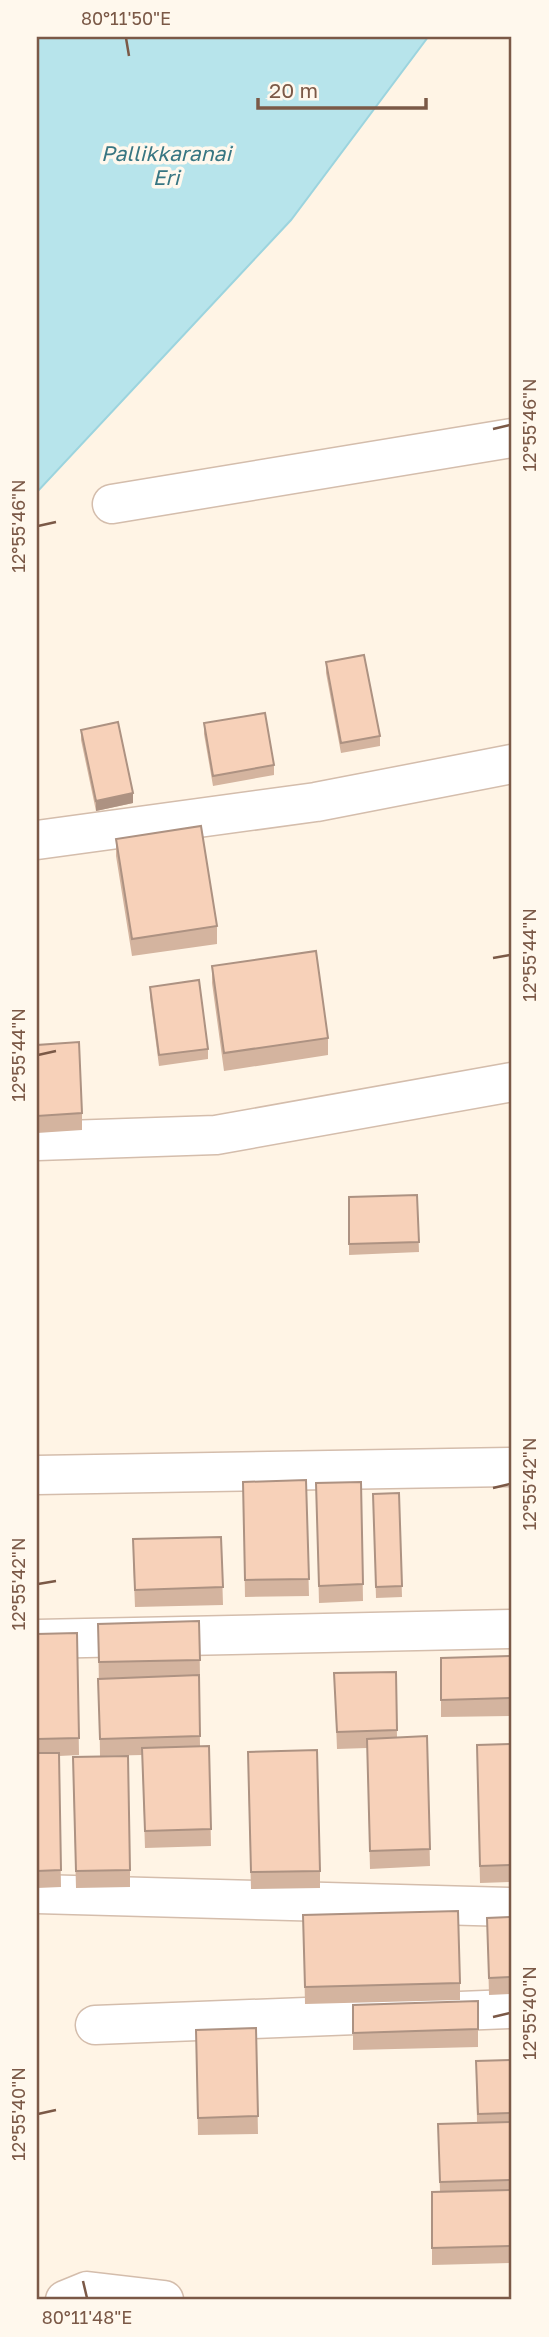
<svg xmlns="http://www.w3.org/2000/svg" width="549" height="2337" font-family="'Golos Text',sans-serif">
<rect width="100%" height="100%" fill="#fff4e5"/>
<path fill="#b7e4eb" stroke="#9cd4de" stroke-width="2" d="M 37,37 L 428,37 L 291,220 L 37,492 Z"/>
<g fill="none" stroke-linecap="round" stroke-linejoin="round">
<g stroke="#d4bdac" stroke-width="41">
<path id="minor" d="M 112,504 L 512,438
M 37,840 L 316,802 L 512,764
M 37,1141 L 216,1135 L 512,1082
M 37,1475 L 512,1467
M 37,1639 L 512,1629
M 37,1894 L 512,1907
M 95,2025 L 512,2009
M 65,2300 L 87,2291 L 164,2300"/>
</g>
<use href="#minor" stroke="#fff" stroke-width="38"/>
</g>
<path fill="#d4b49f" d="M 326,662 L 380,736 L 380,746 L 341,753 L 326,673 Z
M 204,723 L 274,765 L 274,775 L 213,786 L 204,734 Z
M 81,730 L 133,803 L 96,811 L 81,740 Z
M 116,839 L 217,926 L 217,944 L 132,956 L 116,856 Z
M 212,966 L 328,1038 L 328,1055 L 224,1071 L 212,983 Z
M 150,987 L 208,1049 L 208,1059 L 159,1066 L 150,997 Z
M 37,1045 L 82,1113 L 82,1130 L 37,1133 Z
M 417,1195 L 419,1252 L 349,1255 L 349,1197 Z
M 306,1480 L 309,1596 L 245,1597 L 243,1482 Z
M 361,1482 L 363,1601 L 319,1603 L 316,1483 Z
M 399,1493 L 402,1597 L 376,1598 L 373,1494 Z
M 221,1537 L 223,1605 L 135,1607 L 133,1556 Z
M 199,1621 L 200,1677 L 199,1677 L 200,1746 L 209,1746 L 211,1846 L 145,1848 L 142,1755 L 100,1756 L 98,1624 Z
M 77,1633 L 79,1755 L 59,1756 L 61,1887 L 37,1888 L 37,1634 Z
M 512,1656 L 512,1716 L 441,1717 L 441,1658 Z
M 396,1672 L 397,1738 L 427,1736 L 430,1866 L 370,1869 L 367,1748 L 337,1749 L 334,1673 Z
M 512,1744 L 512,1882 L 480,1883 L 477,1762 Z
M 248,1769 L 320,1871 L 320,1888 L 251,1889 Z
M 73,1775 L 130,1870 L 130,1887 L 76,1888 Z
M 303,1915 L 460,1983 L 460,2000 L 305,2004 Z
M 512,1917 L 512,1994 L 489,1995 L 487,1918 Z
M 478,2001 L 478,2047 L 353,2050 L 353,2005 Z
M 256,2028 L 258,2134 L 198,2135 L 196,2030 Z
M 512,2060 L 512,2263 L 432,2265 L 432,2192 L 440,2192 L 438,2124 L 477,2123 L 476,2061 Z"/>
<path fill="#ad9282" d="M 133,793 L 133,803 L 96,811 L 96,801 Z"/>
<path fill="#f7d1b9" stroke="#ad9282" stroke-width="2" d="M 364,655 L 380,736 L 341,743 L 326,662 Z
M 265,713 L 274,765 L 213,776 L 204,723 Z
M 118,722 L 133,793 L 96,801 L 81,730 Z
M 201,826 L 217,926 L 132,939 L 116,839 Z
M 316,951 L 328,1038 L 224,1053 L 212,966 Z
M 199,980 L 208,1049 L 159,1055 L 150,987 Z
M 79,1042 L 82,1113 L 37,1116 L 37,1045 Z
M 417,1195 L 419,1242 L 349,1244 L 349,1197 Z
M 306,1480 L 309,1579 L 245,1580 L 243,1482 Z
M 361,1482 L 363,1584 L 319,1586 L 316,1483 Z
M 399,1493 L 402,1586 L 376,1587 L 373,1494 Z
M 221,1537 L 223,1587 L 135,1590 L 133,1539 Z
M 199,1621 L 200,1660 L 99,1662 L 98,1624 Z
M 77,1633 L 79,1738 L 37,1739 L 37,1634 Z
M 512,1656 L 512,1698 L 441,1700 L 441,1658 Z
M 396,1672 L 397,1730 L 337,1732 L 334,1673 Z
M 199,1675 L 200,1736 L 100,1739 L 98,1679 Z
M 427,1736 L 430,1849 L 370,1851 L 367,1739 Z
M 512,1744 L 512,1865 L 480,1866 L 477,1745 Z
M 209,1746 L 211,1829 L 145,1831 L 142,1748 Z
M 317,1750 L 320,1871 L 251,1872 L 248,1752 Z
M 37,1753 L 59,1753 L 61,1870 L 37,1871 Z
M 128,1756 L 130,1870 L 76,1871 L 73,1757 Z
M 458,1911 L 460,1983 L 305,1987 L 303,1915 Z
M 512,1917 L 512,1977 L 489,1978 L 487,1918 Z
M 478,2001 L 478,2029 L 353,2033 L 353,2005 Z
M 256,2028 L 258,2116 L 198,2118 L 196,2030 Z
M 512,2060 L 512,2113 L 478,2114 L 476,2061 Z
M 512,2122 L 512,2180 L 440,2182 L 438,2124 Z
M 512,2190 L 512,2246 L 432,2248 L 432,2192 Z"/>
<path fill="none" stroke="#7b5947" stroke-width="2.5" d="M 126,38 L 129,56M 493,429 L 510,425M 38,526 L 56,522M 493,958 L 510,955M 38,1055 L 56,1051M 493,1488 L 510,1484M 38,1584 L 56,1581M 493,2017 L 510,2013M 38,2114 L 56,2110M 83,2281 L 87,2298"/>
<g text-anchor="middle" stroke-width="7" stroke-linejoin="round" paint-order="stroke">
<g font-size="21" font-style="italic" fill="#387682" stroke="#fff8ed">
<text x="166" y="161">Pallikkaranai<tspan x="166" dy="24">Eri</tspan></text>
</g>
</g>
<rect width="549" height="2337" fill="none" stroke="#fff8ed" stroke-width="77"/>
<path d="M258 98v10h168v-10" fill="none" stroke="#7b5947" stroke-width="3.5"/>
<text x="269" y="98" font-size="21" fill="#7b5947" stroke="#fff8ed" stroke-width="5" paint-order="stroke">20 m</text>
<rect x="38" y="38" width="472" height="2260" fill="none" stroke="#7b5947" stroke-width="2.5"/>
<g font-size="18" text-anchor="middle" fill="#7b5947">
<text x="126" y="25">80°11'50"E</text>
<text transform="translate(530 425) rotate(-90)" y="6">12°55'46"N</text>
<text transform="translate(19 526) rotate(-90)" y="6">12°55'46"N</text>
<text transform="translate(530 955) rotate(-90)" y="6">12°55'44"N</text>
<text transform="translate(19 1055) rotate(-90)" y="6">12°55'44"N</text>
<text transform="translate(530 1484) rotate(-90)" y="6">12°55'42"N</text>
<text transform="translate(19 1584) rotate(-90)" y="6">12°55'42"N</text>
<text transform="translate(530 2013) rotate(-90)" y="6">12°55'40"N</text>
<text transform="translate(19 2114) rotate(-90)" y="6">12°55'40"N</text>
<text x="87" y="2324">80°11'48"E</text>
</g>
</svg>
